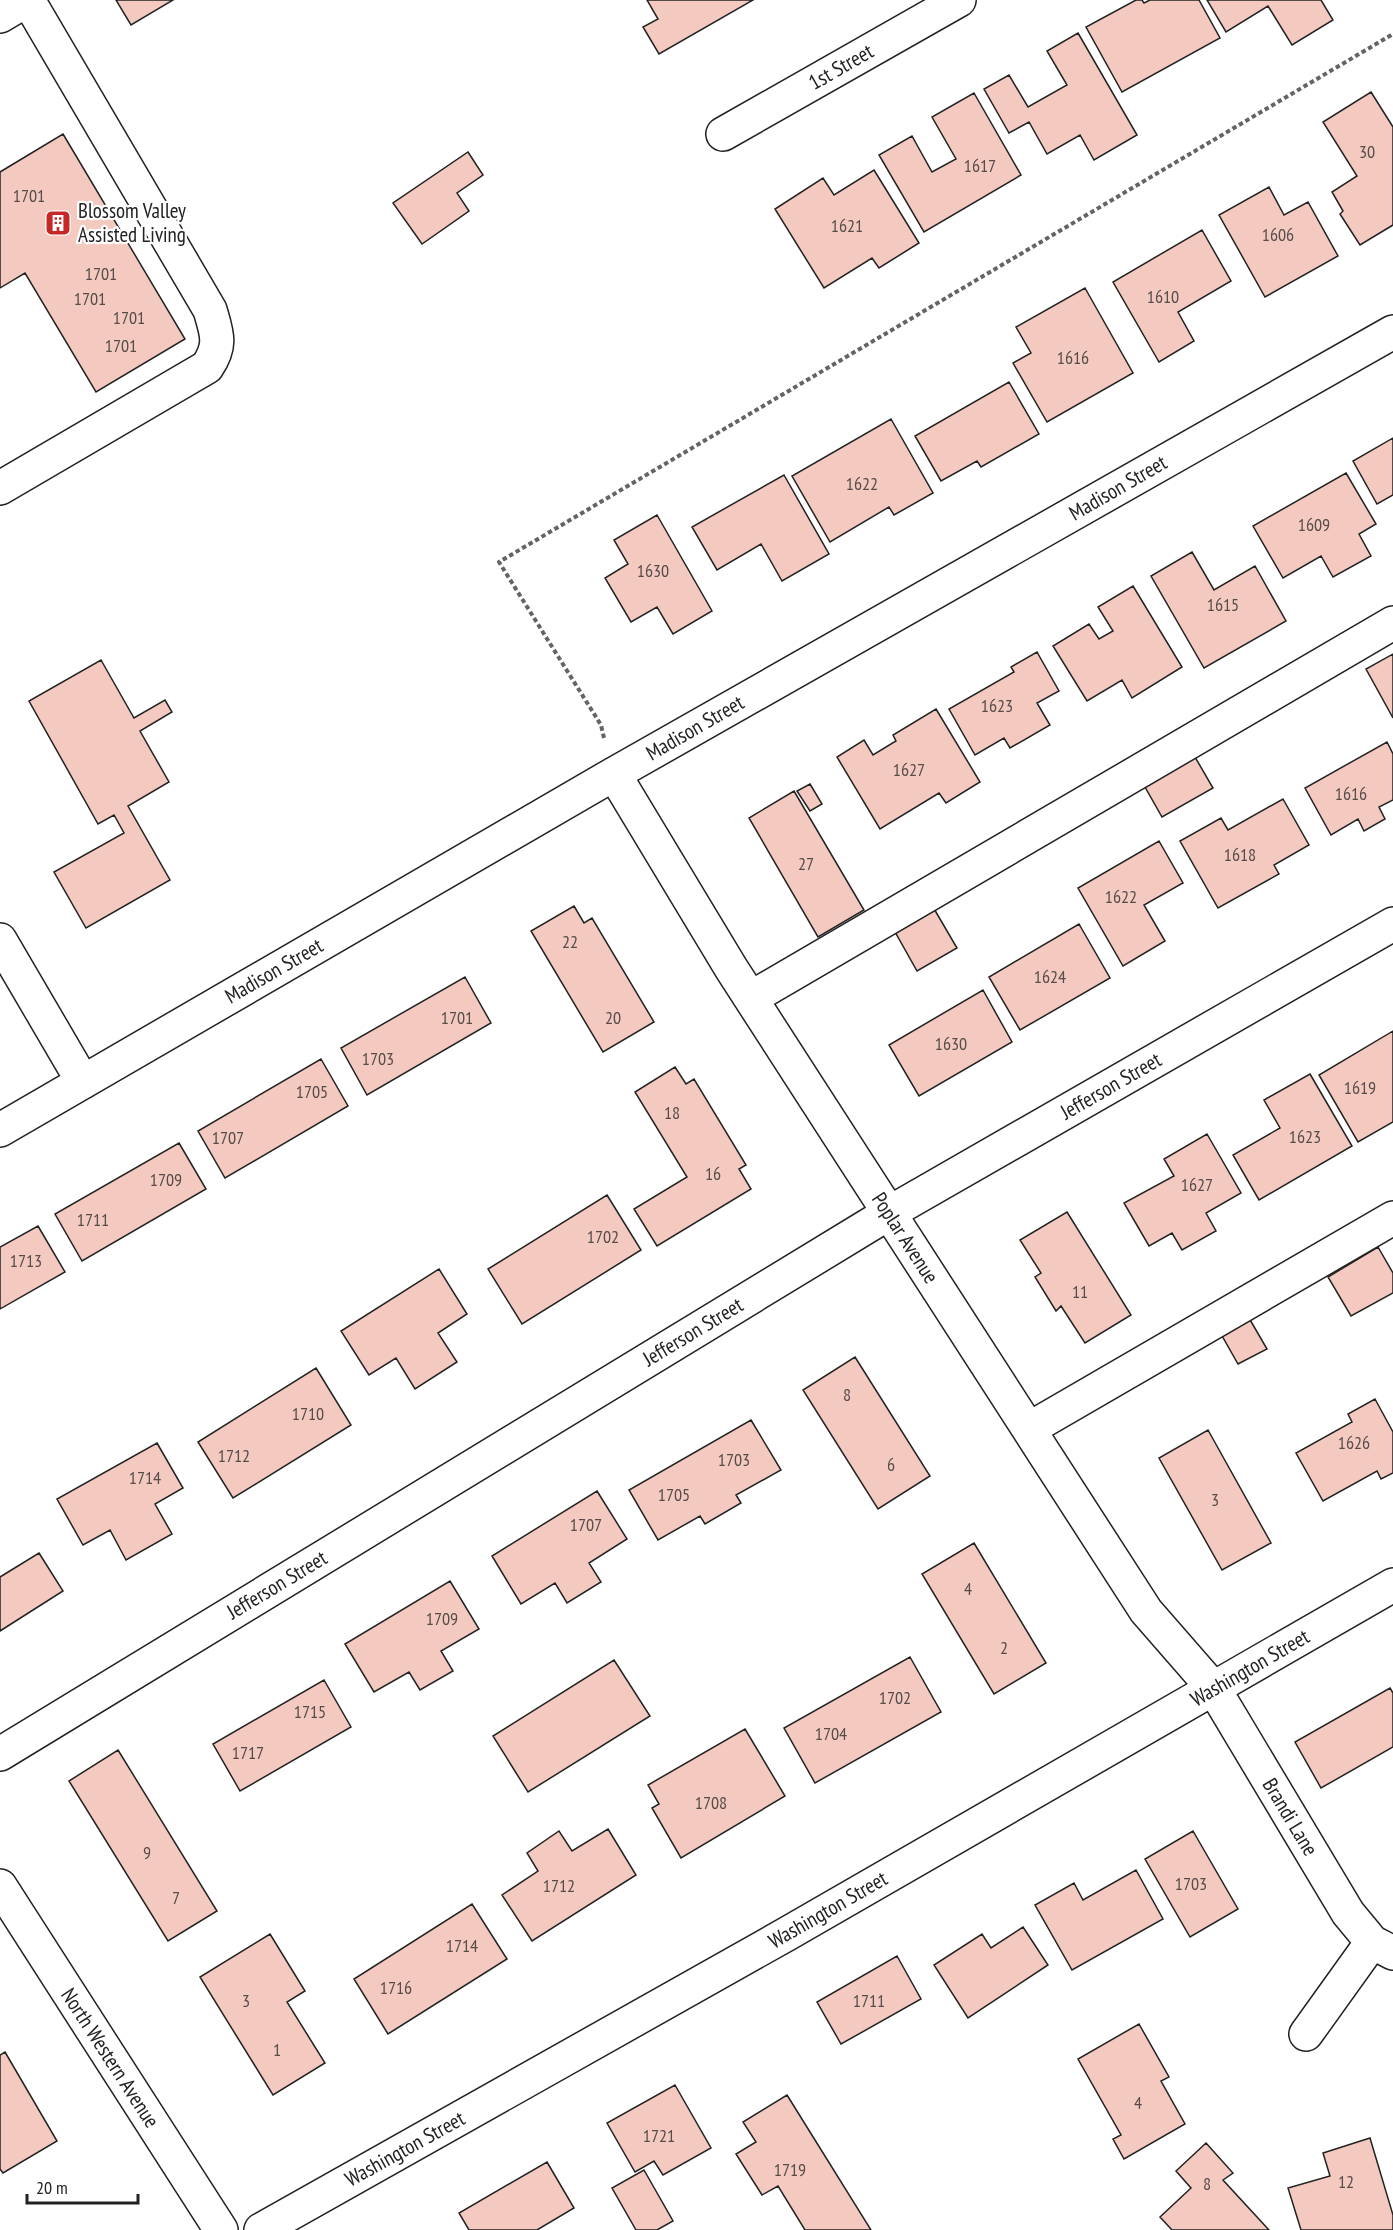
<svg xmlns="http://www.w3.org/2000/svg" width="1393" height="2230" font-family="'PT Sans Narrow',sans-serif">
<rect width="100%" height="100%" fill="#fff"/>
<path fill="#f3c9c0" stroke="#222" stroke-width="1.5" d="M 116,0 L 173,0 L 131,25 Z
M 647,0 L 753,0 L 659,54 L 643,27 L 658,19 Z
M 1136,0 L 1142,0 L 1144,3 L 1150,0 L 1199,0 L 1220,38 L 1122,92 L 1086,27 Z
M 1207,0 L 1321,0 L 1333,20 L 1292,45 L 1268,6 L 1226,32 Z
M 1078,33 L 1137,135 L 1094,160 L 1080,135 L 1047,154 L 1029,122 L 1009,133 L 984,89 L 1009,75 L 1028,107 L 1067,85 L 1047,51 Z
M 1371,92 L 1393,127 L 1393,225 L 1360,245 L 1340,214 L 1343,211 L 1332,192 L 1357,176 L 1323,122 Z
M 974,93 L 1021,175 L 924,232 L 879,155 L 912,136 L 932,172 L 956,159 L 932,117 Z
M 63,134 L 185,339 L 96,392 L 25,273 L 0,288 L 0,172 Z
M 468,152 L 483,175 L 457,193 L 469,211 L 422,244 L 393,203 Z
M 874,170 L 919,243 L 879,268 L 872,258 L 824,288 L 775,209 L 823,178 L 834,195 Z
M 1269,187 L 1284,215 L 1308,202 L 1338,256 L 1265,297 L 1219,215 Z
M 1202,230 L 1231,281 L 1178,312 L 1194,341 L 1159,362 L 1113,282 Z
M 1085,288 L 1133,373 L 1047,422 L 1013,363 L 1031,353 L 1016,327 Z
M 1009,382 L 1039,434 L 981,467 L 977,461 L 941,481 L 915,436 Z
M 891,419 L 933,493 L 894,515 L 889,507 L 830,542 L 792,476 Z
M 1393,438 L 1393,495 L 1377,504 L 1353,461 Z
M 1346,473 L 1376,524 L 1359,534 L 1371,556 L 1333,577 L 1321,556 L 1283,578 L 1253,526 Z
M 784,475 L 829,554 L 782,581 L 761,544 L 717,570 L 692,527 Z
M 657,515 L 712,611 L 673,634 L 657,607 L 631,622 L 605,578 L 628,564 L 614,540 Z
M 1192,552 L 1214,590 L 1255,566 L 1286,621 L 1204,668 L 1151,576 Z
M 1133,586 L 1182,667 L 1132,698 L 1122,680 L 1087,701 L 1053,646 L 1089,624 L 1099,639 L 1113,631 L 1098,607 Z
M 1037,652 L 1059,691 L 1037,703 L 1050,725 L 1010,748 L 1004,738 L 975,755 L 949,709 L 1014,672 L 1011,667 Z
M 1393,654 L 1393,718 L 1366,669 Z
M 101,660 L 134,718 L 165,700 L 172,712 L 140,731 L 169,782 L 128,806 L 170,880 L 86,928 L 54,872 L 124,833 L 114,815 L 98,824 L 29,701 Z
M 936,709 L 980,782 L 946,803 L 939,793 L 880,829 L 837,757 L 864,740 L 873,755 L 896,741 L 893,735 Z
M 1387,742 L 1393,754 L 1393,800 L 1379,807 L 1385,819 L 1364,831 L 1358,819 L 1331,835 L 1305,788 Z
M 1195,757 L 1213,788 L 1162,817 L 1145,787 Z
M 810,784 L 822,804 L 810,811 L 797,791 Z
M 794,791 L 864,910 L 818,937 L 749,818 Z
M 1283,799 L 1309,845 L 1274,865 L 1279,874 L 1218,908 L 1180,841 L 1221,818 L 1228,830 Z
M 1159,841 L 1183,883 L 1144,905 L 1165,941 L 1123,966 L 1078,888 Z
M 574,906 L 584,923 L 592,918 L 654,1022 L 603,1052 L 531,931 Z
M 933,907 L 957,948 L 917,971 L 894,930 Z
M 1079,924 L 1110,978 L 1020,1030 L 989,977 Z
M 465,977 L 491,1023 L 367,1095 L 341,1048 Z
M 983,990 L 1012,1042 L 919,1096 L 889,1045 Z
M 1393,1031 L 1393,1122 L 1358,1142 L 1319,1075 Z
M 321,1059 L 348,1106 L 225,1178 L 198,1131 Z
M 675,1067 L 686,1084 L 694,1079 L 746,1165 L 739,1169 L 751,1189 L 657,1246 L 634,1209 L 687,1177 L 635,1092 Z
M 1310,1074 L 1352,1146 L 1259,1200 L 1233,1155 L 1280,1128 L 1264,1100 Z
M 1207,1134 L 1241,1193 L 1206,1213 L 1216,1231 L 1182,1250 L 1172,1233 L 1149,1246 L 1124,1203 L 1174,1176 L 1164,1159 Z
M 179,1143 L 206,1189 L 82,1261 L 55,1214 Z
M 607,1195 L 641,1250 L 522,1324 L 488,1269 Z
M 1067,1212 L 1131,1315 L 1085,1343 L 1061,1306 L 1056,1311 L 1035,1277 L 1041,1273 L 1020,1240 Z
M 38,1226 L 65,1272 L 0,1309 L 0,1247 Z
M 1378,1247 L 1393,1273 L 1393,1293 L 1351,1316 L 1328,1277 Z
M 439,1269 L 467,1314 L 438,1333 L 457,1362 L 415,1389 L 396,1358 L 369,1375 L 341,1331 Z
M 1249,1318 L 1267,1349 L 1238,1364 L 1221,1334 Z
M 855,1357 L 930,1476 L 878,1509 L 803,1390 Z
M 316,1368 L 351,1425 L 233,1498 L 198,1442 Z
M 1375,1399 L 1393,1432 L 1393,1473 L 1381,1479 L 1377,1471 L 1323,1501 L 1296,1453 L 1352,1422 L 1348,1414 Z
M 751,1420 L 781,1470 L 736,1495 L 741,1503 L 705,1524 L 700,1516 L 658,1540 L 629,1490 Z
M 1208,1430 L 1271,1543 L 1222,1570 L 1159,1458 Z
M 157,1443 L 183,1488 L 155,1504 L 172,1534 L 126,1560 L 110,1530 L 83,1545 L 57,1499 Z
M 597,1491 L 627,1539 L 589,1563 L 601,1582 L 567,1603 L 555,1583 L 521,1604 L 492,1556 Z
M 974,1543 L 1046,1663 L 994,1694 L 922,1574 Z
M 39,1553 L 63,1591 L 0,1631 L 0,1577 Z
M 450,1581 L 479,1629 L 441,1651 L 453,1671 L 420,1690 L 409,1672 L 374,1692 L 345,1644 Z
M 910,1657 L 941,1712 L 815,1783 L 784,1728 Z
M 614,1660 L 650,1716 L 528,1792 L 493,1736 Z
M 324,1680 L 351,1727 L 240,1791 L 213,1744 Z
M 1390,1688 L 1393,1693 L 1393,1747 L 1321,1788 L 1295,1742 Z
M 745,1729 L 785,1796 L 681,1858 L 652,1808 L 659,1804 L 648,1785 Z
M 118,1750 L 217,1911 L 168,1941 L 69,1781 Z
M 608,1829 L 636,1875 L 532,1941 L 502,1895 L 538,1871 L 527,1853 L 559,1831 L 572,1851 Z
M 1193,1831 L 1238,1909 L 1190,1937 L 1145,1859 Z
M 1136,1870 L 1163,1919 L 1072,1970 L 1035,1905 L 1074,1883 L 1083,1900 Z
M 472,1904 L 507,1959 L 388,2034 L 354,1979 Z
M 1023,1927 L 1048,1965 L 968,2018 L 934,1965 L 982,1934 L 991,1948 Z
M 270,1934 L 305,1991 L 287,2002 L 325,2063 L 273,2095 L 200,1977 Z
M 897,1956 L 921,1999 L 841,2044 L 817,2002 Z
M 1139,2024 L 1169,2077 L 1161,2081 L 1185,2124 L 1124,2159 L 1113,2139 L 1121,2135 L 1078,2059 Z
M 5,2052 L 57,2141 L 3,2173 L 0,2169 L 0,2055 Z
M 675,2085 L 711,2148 L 663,2175 L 654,2161 L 635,2172 L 607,2123 Z
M 787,2095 L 871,2230 L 805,2230 L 778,2186 L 762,2195 L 736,2154 L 756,2142 L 743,2122 Z
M 1370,2138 L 1393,2215 L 1393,2230 L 1301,2230 L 1288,2188 L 1330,2176 L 1323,2153 Z
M 1206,2143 L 1233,2173 L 1223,2180 L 1269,2230 L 1172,2230 L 1160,2217 L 1191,2188 L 1176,2171 Z
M 547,2162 L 574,2208 L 537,2230 L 469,2230 L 459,2213 Z
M 644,2170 L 673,2221 L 657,2230 L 636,2230 L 612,2188 Z"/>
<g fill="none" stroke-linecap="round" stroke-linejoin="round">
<g stroke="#222" stroke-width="36">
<path id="minor" d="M 0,16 L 27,0
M 723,134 L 959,0
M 0,488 L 207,367 C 222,345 217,334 210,310 L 28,0
M 614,774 L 731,968 L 1146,1611 L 1214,1689 L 1348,1913 L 1372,1942 L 1393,1953
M 0,940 L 83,1082
M 751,998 L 1393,623
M 0,1130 L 614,774 L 1393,332
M 1029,1429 L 1393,1218
M 0,1754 L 889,1213 L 1393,924
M 1306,2034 L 1372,1942
M 261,2230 L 785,1935 L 1393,1585"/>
</g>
<g stroke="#222" stroke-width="36">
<path id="major" d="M 0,1886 L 221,2230"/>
</g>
<path stroke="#646464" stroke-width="4" stroke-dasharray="4.5 3" stroke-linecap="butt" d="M 604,738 L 601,725 L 499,562 L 1393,34"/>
<use href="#minor" stroke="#fff" stroke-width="33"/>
<use href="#major" stroke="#fff" stroke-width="33"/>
</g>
<defs>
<g id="building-square" transform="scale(1.35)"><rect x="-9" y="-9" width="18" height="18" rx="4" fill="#c62828" stroke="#fff"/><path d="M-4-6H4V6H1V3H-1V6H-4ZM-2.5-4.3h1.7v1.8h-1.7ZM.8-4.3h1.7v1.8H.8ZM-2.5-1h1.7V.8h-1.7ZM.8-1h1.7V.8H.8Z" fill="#fff"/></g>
</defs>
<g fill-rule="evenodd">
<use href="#building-square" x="58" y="223"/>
</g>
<g text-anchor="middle" stroke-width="4.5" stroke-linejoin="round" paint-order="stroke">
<g font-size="18" fill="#564c4a">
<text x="1367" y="158">30</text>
<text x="980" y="172">1617</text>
<text x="29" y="202">1701</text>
<text x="847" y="232">1621</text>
<text x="1278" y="241">1606</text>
<text x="101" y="280">1701</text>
<text x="1163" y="303">1610</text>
<text x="90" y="305">1701</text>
<text x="129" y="324">1701</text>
<text x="121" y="352">1701</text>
<text x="1073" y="364">1616</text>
<text x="862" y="490">1622</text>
<text x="1314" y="531">1609</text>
<text x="653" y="577">1630</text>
<text x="1223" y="611">1615</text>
<text x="997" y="712">1623</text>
<text x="909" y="776">1627</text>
<text x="1351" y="800">1616</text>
<text x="1240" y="861">1618</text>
<text x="806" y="870">27</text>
<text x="1121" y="903">1622</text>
<text x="570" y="948">22</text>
<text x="1050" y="983">1624</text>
<text x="457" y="1024">1701</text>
<text x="613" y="1024">20</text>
<text x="951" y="1050">1630</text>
<text x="378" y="1065">1703</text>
<text x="1360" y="1094">1619</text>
<text x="312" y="1098">1705</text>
<text x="672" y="1119">18</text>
<text x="1305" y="1143">1623</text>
<text x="228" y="1144">1707</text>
<text x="713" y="1180">16</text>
<text x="166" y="1186">1709</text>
<text x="1197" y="1191">1627</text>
<text x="93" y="1226">1711</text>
<text x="603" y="1243">1702</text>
<text x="26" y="1267">1713</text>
<text x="1080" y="1298">11</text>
<text x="847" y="1401">8</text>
<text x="308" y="1420">1710</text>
<text x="1354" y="1449">1626</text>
<text x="234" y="1462">1712</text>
<text x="734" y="1466">1703</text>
<text x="891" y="1471">6</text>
<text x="145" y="1484">1714</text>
<text x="674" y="1501">1705</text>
<text x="1215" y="1506">3</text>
<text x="586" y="1531">1707</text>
<text x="968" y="1595">4</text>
<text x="442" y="1625">1709</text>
<text x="1004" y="1654">2</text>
<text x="895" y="1704">1702</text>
<text x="310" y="1718">1715</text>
<text x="831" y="1740">1704</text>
<text x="248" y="1759">1717</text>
<text x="711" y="1809">1708</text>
<text x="147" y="1859">9</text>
<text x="1191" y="1890">1703</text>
<text x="559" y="1892">1712</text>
<text x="176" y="1904">7</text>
<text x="462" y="1952">1714</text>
<text x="396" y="1994">1716</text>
<text x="246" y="2007">3</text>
<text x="869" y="2007">1711</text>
<text x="277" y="2056">1</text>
<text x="1138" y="2109">4</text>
<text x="659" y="2142">1721</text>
<text x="790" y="2176">1719</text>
<text x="1346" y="2188">12</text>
<text x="1207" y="2190">8</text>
</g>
<g font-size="21" fill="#222" stroke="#fff">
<text transform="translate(841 67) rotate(-30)" y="7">1st Street</text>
<text transform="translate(1118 488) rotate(-30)" y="7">Madison Street</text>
<text transform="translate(695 728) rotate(-30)" y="7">Madison Street</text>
<text transform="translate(274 971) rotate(-30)" y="7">Madison Street</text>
<text transform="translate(1111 1086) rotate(-30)" y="7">Jefferson Street</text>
<text transform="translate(905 1238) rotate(57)" y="7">Poplar Avenue</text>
<text transform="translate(693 1332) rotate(-31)" y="7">Jefferson Street</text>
<text transform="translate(277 1585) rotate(-31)" y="7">Jefferson Street</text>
<text transform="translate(1250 1668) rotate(-30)" y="7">Washington Street</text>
<text transform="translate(1290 1817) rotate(59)" y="7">Brandi Lane</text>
<text transform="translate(828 1910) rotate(-30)" y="7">Washington Street</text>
<text transform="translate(110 2058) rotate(57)" y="7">North Western Avenue</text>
<text transform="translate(405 2149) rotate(-29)" y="7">Washington Street</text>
</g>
<g font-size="21" fill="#222" stroke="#fff" text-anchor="start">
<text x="78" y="218">Blossom Valley<tspan x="78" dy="24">Assisted Living</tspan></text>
</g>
</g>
<path d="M27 2194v9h111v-9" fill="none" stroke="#222222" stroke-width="3"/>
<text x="36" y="2194" font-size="18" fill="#222222" stroke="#ffffff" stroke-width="4.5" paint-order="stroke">20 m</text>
</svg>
